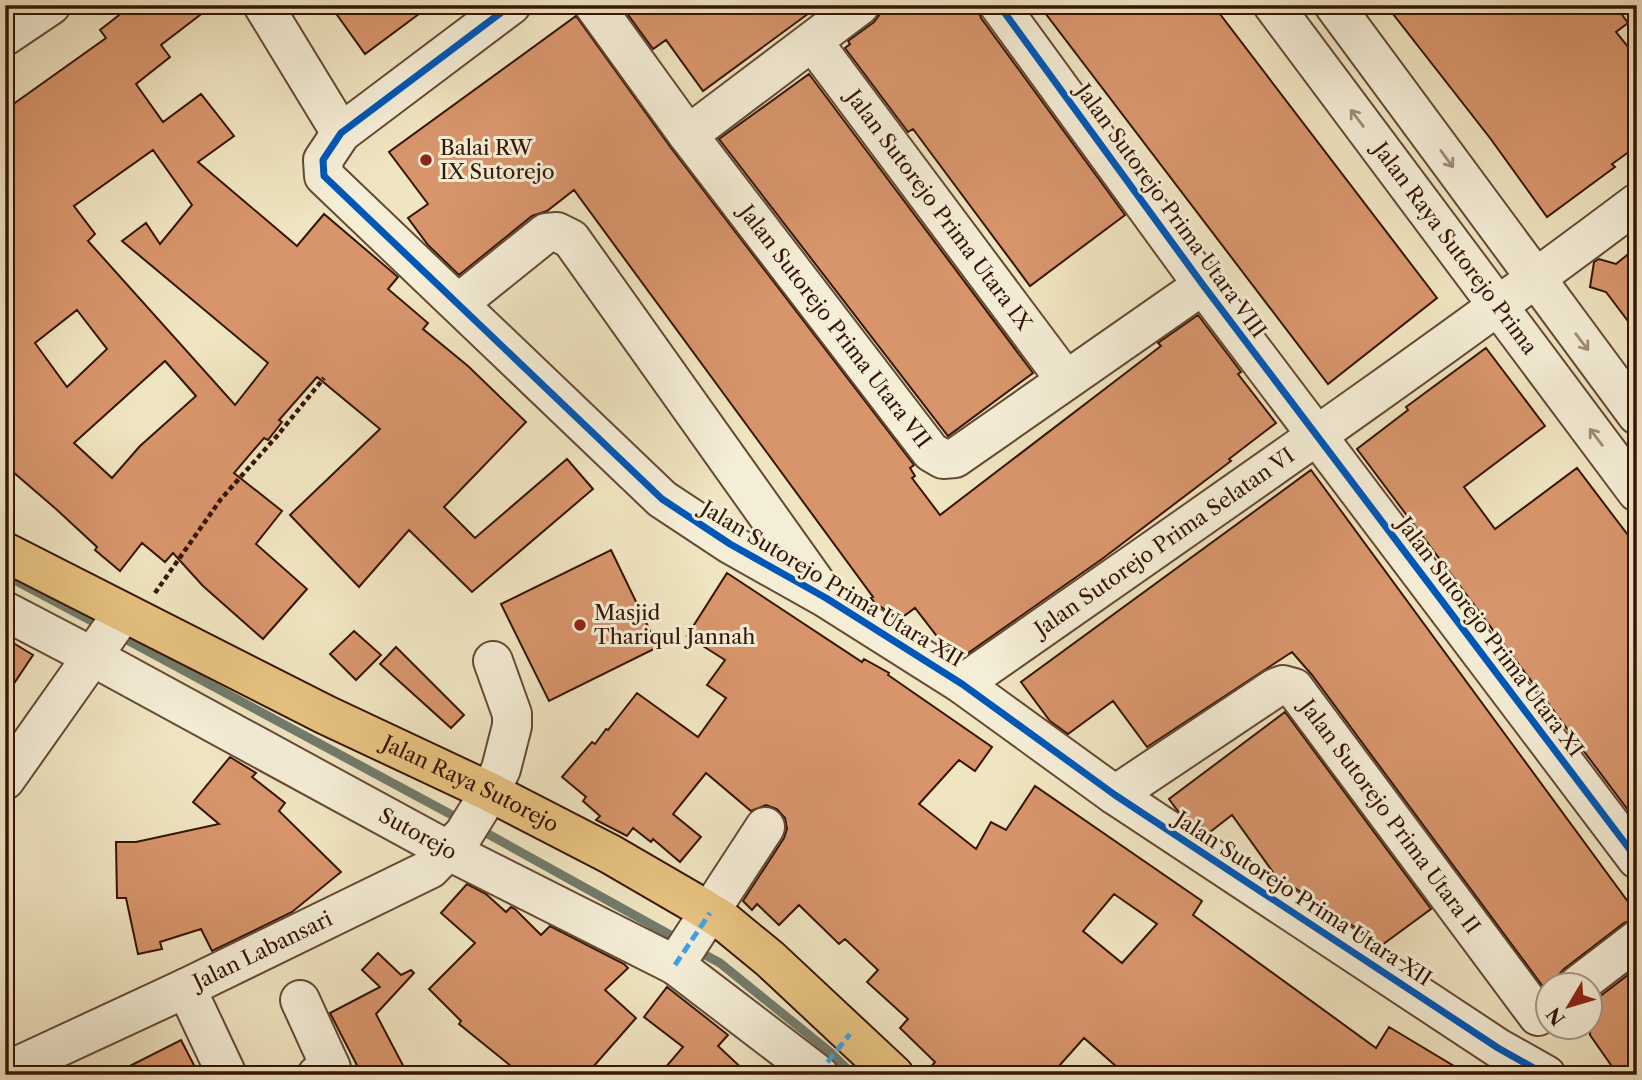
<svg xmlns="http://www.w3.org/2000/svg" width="1642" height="1080" font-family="'Libre Caslon Text',serif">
<rect width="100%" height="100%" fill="#f0e5c1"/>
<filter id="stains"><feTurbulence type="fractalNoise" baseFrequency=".00286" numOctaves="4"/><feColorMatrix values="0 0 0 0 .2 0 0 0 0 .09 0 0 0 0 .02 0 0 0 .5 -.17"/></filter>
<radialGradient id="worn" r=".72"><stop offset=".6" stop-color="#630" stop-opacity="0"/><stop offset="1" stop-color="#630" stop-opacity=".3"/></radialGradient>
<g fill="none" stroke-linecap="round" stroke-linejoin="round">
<path stroke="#727b6b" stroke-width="9" d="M 5,575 L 103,627
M 118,635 L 463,821
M 479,829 L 681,941
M 696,950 L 720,963 L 830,1052 L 853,1075"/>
</g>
<path fill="#d8956c" stroke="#361504" stroke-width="2" fill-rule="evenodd" d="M 132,5 L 213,5 L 161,45 L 170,57 L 136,84 L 163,122 L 201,94 L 234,136 L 198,162 L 297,246 L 324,214 L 398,277 L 388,289 L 428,323 L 423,329 L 468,366 L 526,422 L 444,507 L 475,538 L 567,459 L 593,489 L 472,592 L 409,530 L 359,587 L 290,515 L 380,429 L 317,377 L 279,420 L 282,422 L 268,440 L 264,438 L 234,473 L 282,511 L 256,544 L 307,589 L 263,639 L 203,586 L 173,553 L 165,562 L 142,543 L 120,571 L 95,550 L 97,547 L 56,509 L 5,465 L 5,110 L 106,38 L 100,30 ZM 153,150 L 192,205 L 160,244 L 146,223 L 122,241 L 268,363 L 235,405 L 88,241 L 95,234 L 74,206 ZM 77,310 L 107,349 L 67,387 L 35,343 ZM 165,361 L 196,396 L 140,446 L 112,478 L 74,443 Z
M 330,5 L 431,5 L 365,54 Z
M 621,5 L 820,5 L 703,91 L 666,40 L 653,49 Z
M 881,5 L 977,5 L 981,18 L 1125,215 L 1030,286 L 913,129 L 908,132 L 845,48 L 850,44 L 848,41 L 874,22 L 880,14 Z
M 1039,5 L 1213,5 L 1437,298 L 1328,384 Z
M 1386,5 L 1615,5 L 1628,23 L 1616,32 L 1637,58 L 1637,146 L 1612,164 L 1615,167 L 1547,217 L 1490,138 Z
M 576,16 L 671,148 L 914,465 L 910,468 L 915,476 L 912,478 L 940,515 L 1161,346 L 1158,343 L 1198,315 L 1241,372 L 1238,374 L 1276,423 L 1229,459 L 1231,461 L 1102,559 L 961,658 L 946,648 L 915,608 L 900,619 L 875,603 L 871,598 L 873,597 L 574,190 L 547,211 L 532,216 L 459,275 L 428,245 L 408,218 L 428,204 L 389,152 Z
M 809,74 L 1033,373 L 948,436 L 719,139 Z
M 1637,247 L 1637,333 L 1606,292 L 1590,287 L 1594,262 L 1599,259 L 1616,264 Z
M 1486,348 L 1545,426 L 1464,487 L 1495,529 L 1577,468 L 1637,547 L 1637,822 L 1357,449 L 1408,410 L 1406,407 Z
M 1311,470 L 1637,914 L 1637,919 L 1624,923 L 1564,969 L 1557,977 L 1556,985 L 1548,985 L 1547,992 L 1312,675 L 1292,652 L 1147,747 L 1113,701 L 1068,734 L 1050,721 L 1021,682 Z
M 611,550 L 658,647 L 549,701 L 501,604 Z
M 727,573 L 862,662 L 864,659 L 889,673 L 888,675 L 992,747 L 975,771 L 959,760 L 919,804 L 976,849 L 991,822 L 1006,830 L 1035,786 L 1202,901 L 1193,915 L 1376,1048 L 1389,1027 L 1469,1075 L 1126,1075 L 1084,1038 L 1051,1075 L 924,1075 L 935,1062 L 900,1028 L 908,1019 L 867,982 L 878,970 L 845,939 L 839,944 L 799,905 L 779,925 L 757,904 L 752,910 L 743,901 L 784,838 L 787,829 L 785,818 L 777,809 L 766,805 L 751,811 L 706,773 L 673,814 L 701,837 L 680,862 L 653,839 L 651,842 L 633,828 L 627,836 L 596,820 L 600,816 L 583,801 L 586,797 L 562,777 L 592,742 L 595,744 L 606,729 L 608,730 L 637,693 L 698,737 L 726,698 L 707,685 L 725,660 L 687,636 ZM 1114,894 L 1157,924 L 1122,963 L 1083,931 Z
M 354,631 L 381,655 L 356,680 L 330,654 Z
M 5,638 L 33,655 L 5,697 Z
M 396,647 L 464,715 L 451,728 L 380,664 Z
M 1285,712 L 1431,909 L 1382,945 L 1275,875 L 1232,815 L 1210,832 L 1177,810 L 1169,799 Z
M 230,757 L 256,773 L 252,777 L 285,803 L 279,811 L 341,872 L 292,912 L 212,951 L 201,929 L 160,942 L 162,949 L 138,954 L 126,898 L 117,898 L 116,842 L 136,842 L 219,824 L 193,802 Z
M 467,884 L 486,894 L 506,912 L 511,907 L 515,909 L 541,935 L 550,926 L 624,964 L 628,968 L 605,990 L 636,1018 L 586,1075 L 522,1075 L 459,1024 L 461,1021 L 429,989 L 475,943 L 441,913 Z
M 378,953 L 401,975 L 411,970 L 414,973 L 376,1014 L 408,1075 L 362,1075 L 330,1013 L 380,987 L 362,970 Z
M 1637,968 L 1637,1075 L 1618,1075 L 1590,1035 L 1590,1004 Z
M 667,987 L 728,1035 L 718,1046 L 749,1075 L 659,1075 L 683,1047 L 644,1017 Z
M 181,1040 L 199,1075 L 112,1075 Z"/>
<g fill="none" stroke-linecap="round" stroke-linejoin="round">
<g stroke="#644933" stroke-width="42">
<g id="minor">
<path d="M 263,5 L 341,133"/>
<path d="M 511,5 L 341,133 L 323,160 L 324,176 L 662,499 L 730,544 L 826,598 L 962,684 L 1115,795 L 1498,1048 L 1546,1075"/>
<path id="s1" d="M 594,5 L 688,135 L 931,452 L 943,459 L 955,458 L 1203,285"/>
<path d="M 999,5 L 1203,285 L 1637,859"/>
<path id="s2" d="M 1273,5 L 1637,492"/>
<path d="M 1334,5 L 1637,415"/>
<path d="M 5,36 L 51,5"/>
<path id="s3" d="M 813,42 L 1065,379"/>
<path d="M 688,135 L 860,5"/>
<path d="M 459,303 L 546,233 L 557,232 L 571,239 L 820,589"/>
<path id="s4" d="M 5,611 L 93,657 L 449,851 L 675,965 L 819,1075"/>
<path id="s5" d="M 962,684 C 1189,525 1416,369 1637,203"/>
<path d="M 5,780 L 123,613"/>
<path id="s6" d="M 1115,795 L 1275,688 L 1283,685 L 1294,688 L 1538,1016"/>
<path d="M 675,965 L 765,827"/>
<path d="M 1577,986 L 1637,940"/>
<path d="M 186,988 L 227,1075"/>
<path d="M 300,1000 L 331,1068 L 317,1075"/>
<path id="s7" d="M 5,1072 L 186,988 L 430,869 L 464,834 L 490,792 L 501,769 L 512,726 L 512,714 L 493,661"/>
</g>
</g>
<g stroke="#361504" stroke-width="42">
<g id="major">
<path id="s8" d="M 5,552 L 326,715 L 490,792 L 610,854 L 696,904 L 725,922 L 770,959 L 894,1075"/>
</g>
</g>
<path stroke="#361504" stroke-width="4.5" stroke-dasharray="5 3.5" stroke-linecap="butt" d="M 155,593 L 221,499 L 277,436 L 324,378"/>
<use href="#minor" stroke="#f5eed7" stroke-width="38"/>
<use href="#major" stroke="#e8c280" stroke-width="38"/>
<path stroke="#3fa2e9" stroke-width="5" stroke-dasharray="10 5" stroke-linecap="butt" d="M 675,965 L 710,913
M 818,1074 L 850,1034"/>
<g stroke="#f5eed7" stroke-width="11">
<path id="cycleway" d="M 511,5 L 341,133 L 323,160 L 324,176 L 662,499 L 730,544 L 826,598 L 962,684 L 1115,795 L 1498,1048 L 1546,1075
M 999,5 L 1203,285 L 1637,859"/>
</g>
<use href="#cycleway" stroke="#0057b8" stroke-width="7"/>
</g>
<defs><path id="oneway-shaft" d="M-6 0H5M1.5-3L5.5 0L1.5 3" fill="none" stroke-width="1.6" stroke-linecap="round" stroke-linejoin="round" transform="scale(1.75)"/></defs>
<g stroke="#9f8c78">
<use href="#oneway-shaft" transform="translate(1357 118) rotate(-127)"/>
<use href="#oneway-shaft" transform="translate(1447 159) rotate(54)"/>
<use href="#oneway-shaft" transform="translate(1582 342) rotate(53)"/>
<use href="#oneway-shaft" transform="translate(1596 437) rotate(-127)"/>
</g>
<g fill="#8f2418" stroke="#f5eed7" stroke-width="2.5">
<circle cx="426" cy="160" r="7"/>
<circle cx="580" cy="625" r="7"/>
</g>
<g text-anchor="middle" stroke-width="6" stroke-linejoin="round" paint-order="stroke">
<g font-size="21" fill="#361504" stroke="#f5eed7" text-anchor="start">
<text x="440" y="155">Balai RW<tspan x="440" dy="24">IX Sutorejo</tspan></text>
<text x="594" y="620">Masjid<tspan x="594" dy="24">Thariqul Jannah</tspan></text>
</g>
<g font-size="21" fill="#361504" stroke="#f5eed7">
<text dy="7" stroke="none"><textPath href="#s3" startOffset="210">Jalan Sutorejo Prima Utara IX</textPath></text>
<text transform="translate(1171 211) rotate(54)" y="7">Jalan Sutorejo Prima Utara VIII</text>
<text dy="7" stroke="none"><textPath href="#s2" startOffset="304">Jalan Raya Sutorejo Prima</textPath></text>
<text dy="7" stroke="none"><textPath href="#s1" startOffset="402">Jalan Sutorejo Prima Utara VII</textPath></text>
<text dy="7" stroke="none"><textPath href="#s5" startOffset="247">Jalan Sutorejo Prima Selatan VI</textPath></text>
<text transform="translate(832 584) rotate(31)" y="7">Jalan Sutorejo Prima Utara XII</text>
<text transform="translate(1490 637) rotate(53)" y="7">Jalan Sutorejo Prima Utara XI</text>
<text dy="7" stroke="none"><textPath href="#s8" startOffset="520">Jalan Raya Sutorejo</textPath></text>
<text dy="7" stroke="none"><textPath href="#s6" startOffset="373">Jalan Sutorejo Prima Utara II</textPath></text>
<text dy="7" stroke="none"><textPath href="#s4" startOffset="469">Sutorejo</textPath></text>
<text transform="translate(1303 899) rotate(33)" y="7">Jalan Sutorejo Prima Utara XII</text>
<text dy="7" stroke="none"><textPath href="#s7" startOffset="285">Jalan Labansari</textPath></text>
</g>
</g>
<rect width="1642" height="1080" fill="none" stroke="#f0e5c1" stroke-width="28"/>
<rect x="7" y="7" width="1628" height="1066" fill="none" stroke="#361504" stroke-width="3.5"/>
<rect x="14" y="14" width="1614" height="1052" fill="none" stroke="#361504" stroke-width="2"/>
<g transform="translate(1569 1006) rotate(232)"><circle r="33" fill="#f5eed7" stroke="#a99783" stroke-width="2"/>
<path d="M0-5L12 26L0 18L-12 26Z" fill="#8f2418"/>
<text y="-10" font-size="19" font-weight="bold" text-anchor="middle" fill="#361504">N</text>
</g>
<rect width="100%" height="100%" filter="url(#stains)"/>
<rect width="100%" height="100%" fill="url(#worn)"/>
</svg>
